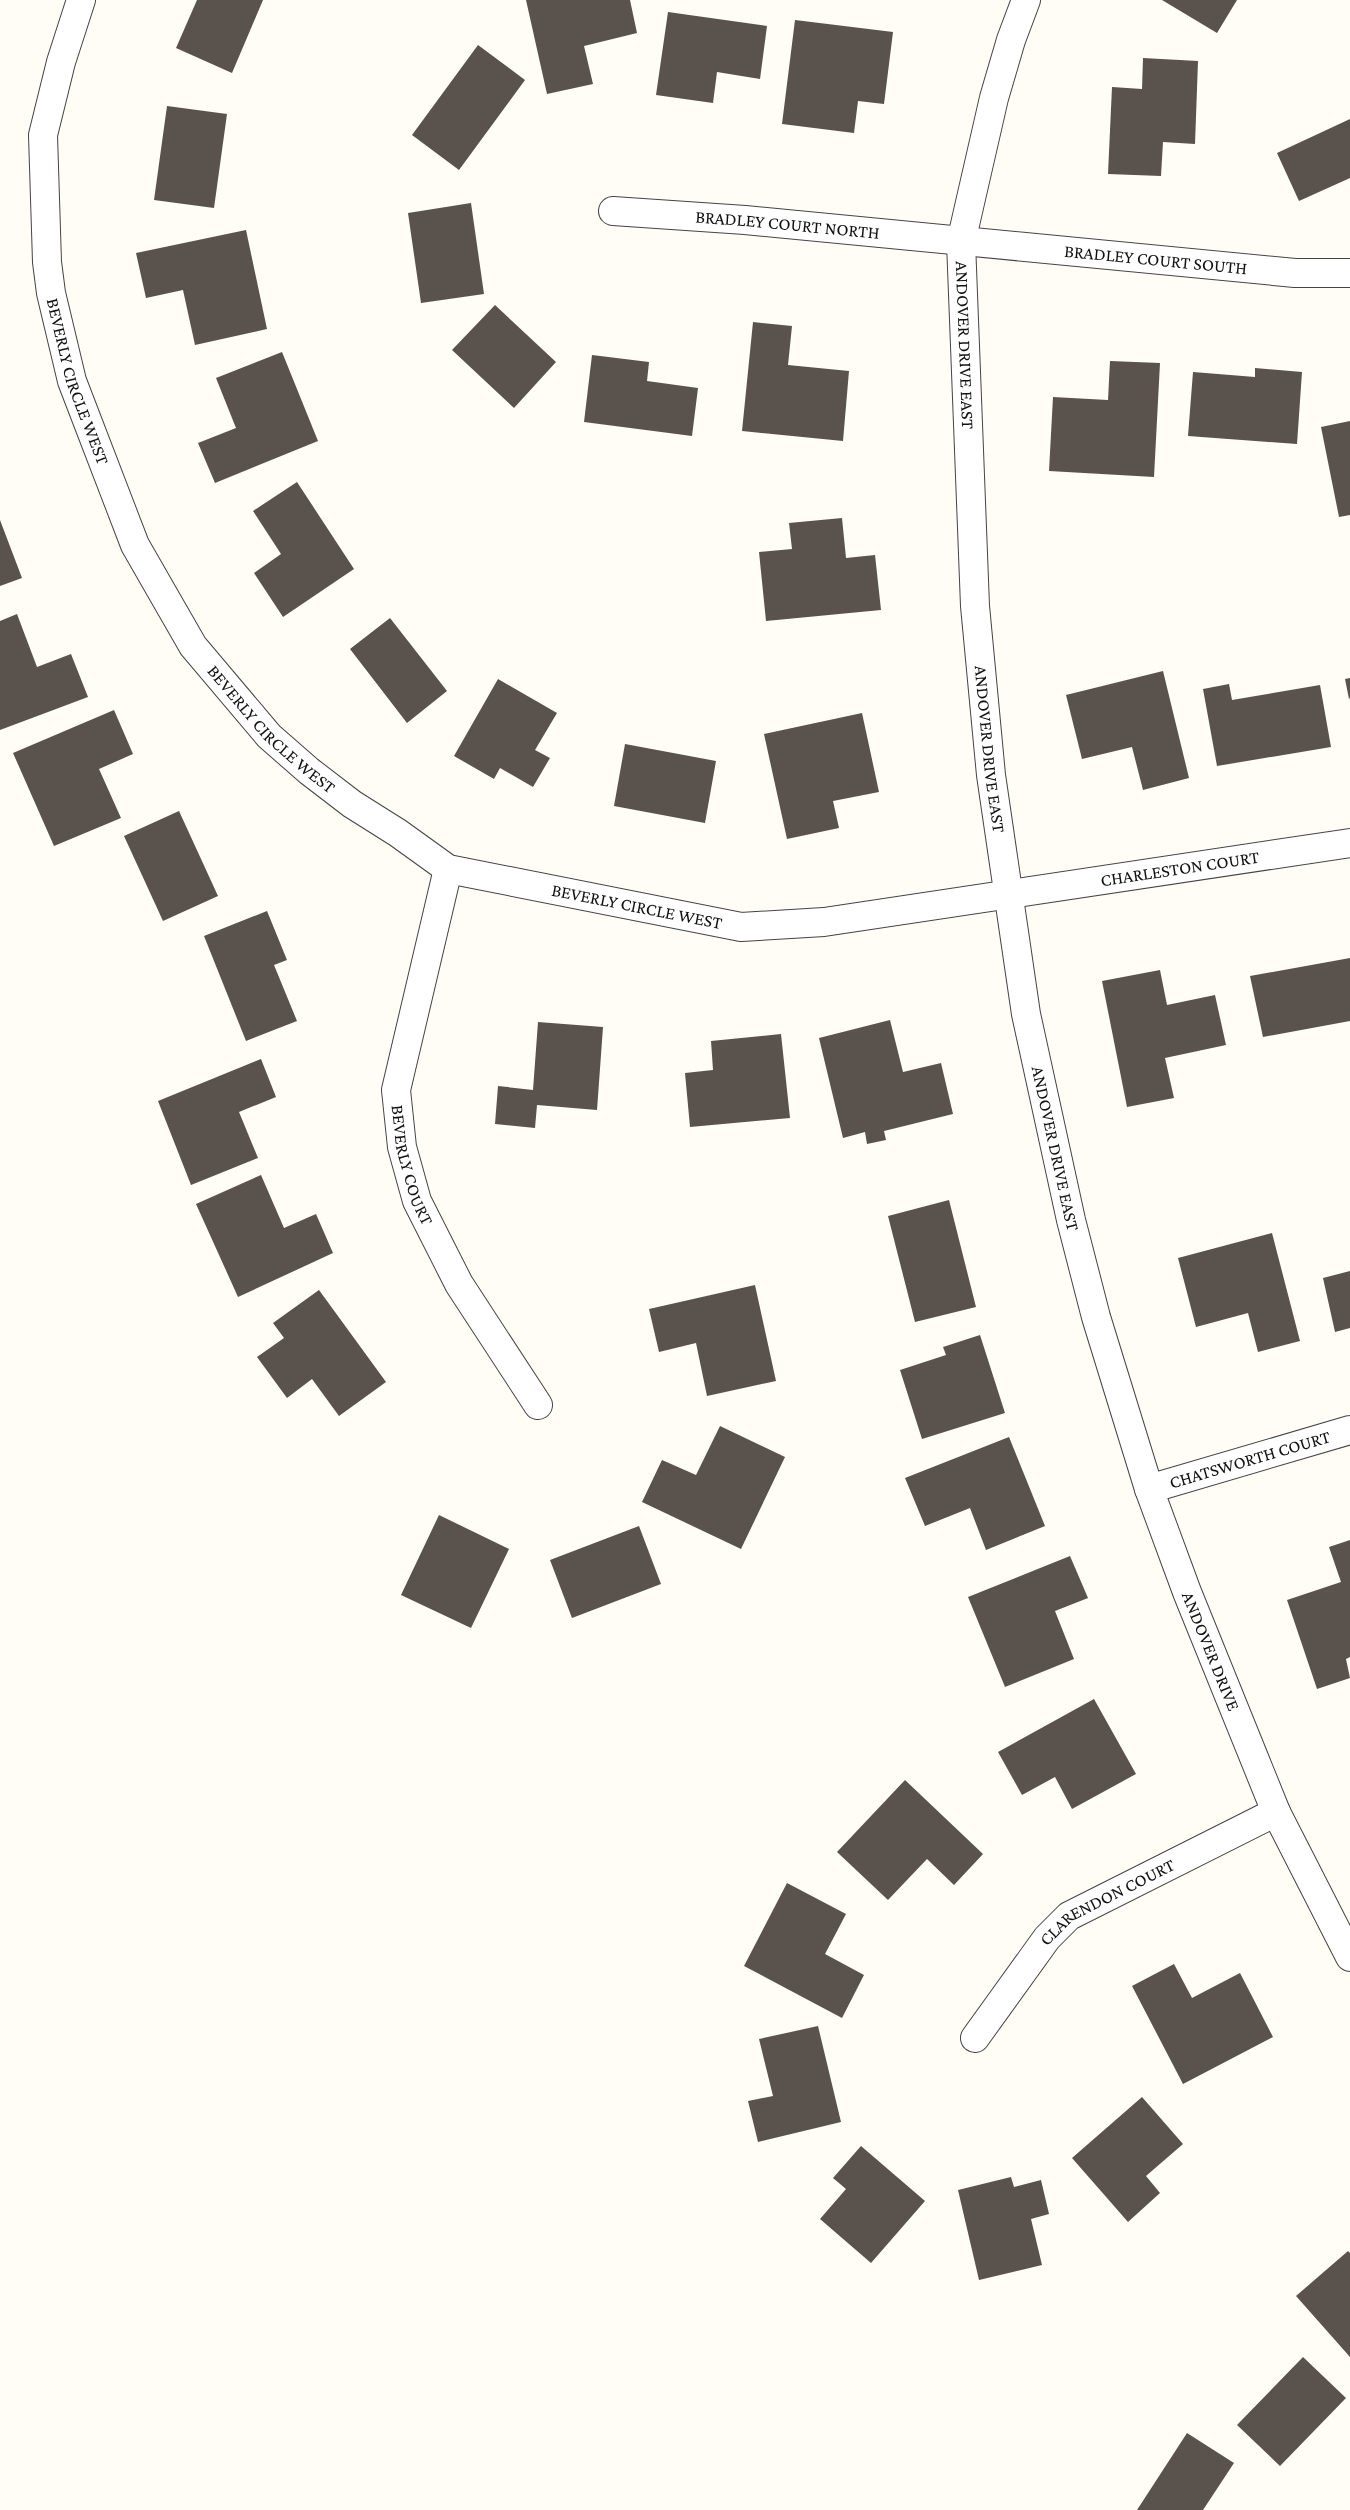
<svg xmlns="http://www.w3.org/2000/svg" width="1350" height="2510" font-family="'Crimson Pro',serif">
<rect width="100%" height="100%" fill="#fffdf5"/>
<path fill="#5a524d" d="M 197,0 L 263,0 L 232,73 L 176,48 Z
M 526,0 L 630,0 L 637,33 L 584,46 L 593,84 L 547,94 Z
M 1162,0 L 1237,0 L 1217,33 Z
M 668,12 L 767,26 L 760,79 L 717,72 L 713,103 L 656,95 Z
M 795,20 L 893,32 L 884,104 L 858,101 L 854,133 L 782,124 Z
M 478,45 L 525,80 L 459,170 L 412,135 Z
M 1143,58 L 1198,61 L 1195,144 L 1163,142 L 1161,176 L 1108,174 L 1112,87 L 1142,89 Z
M 167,106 L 227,114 L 214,208 L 154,200 Z
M 1350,119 L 1350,178 L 1299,201 L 1277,153 Z
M 471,203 L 484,294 L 421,303 L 408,213 Z
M 246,230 L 267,329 L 195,345 L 183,290 L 146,298 L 136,253 Z
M 495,305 L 556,362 L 514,408 L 452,350 Z
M 753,322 L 792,326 L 788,365 L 849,371 L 843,441 L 742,431 Z
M 282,352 L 318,441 L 215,483 L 198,443 L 236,428 L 216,378 Z
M 592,355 L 649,362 L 647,381 L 698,388 L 692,436 L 584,422 Z
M 1110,361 L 1160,363 L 1154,477 L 1049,471 L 1053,397 L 1108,400 Z
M 1255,368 L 1302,372 L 1297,444 L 1188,436 L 1193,372 L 1255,377 Z
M 1350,421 L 1350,515 L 1339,517 L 1321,427 Z
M 297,482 L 354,569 L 283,617 L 254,573 L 281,554 L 253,511 Z
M 842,518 L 846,558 L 875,555 L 881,610 L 766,621 L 759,552 L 792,549 L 789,523 Z
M 0,520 L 22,578 L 0,586 Z
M 17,614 L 37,667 L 71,654 L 88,697 L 0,730 L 0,621 Z
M 390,618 L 447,691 L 407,723 L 350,649 Z
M 1163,671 L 1189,778 L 1143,790 L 1132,747 L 1082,759 L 1066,695 Z
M 1350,678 L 1350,698 L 1349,699 L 1345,679 Z
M 498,679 L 557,713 L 535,750 L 550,758 L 533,787 L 500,768 L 494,779 L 454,756 Z
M 1229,684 L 1232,700 L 1320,685 L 1331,747 L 1217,766 L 1203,689 Z
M 114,710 L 133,754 L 99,769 L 121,818 L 54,846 L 13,753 Z
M 862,713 L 879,792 L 833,801 L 839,828 L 787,839 L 764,734 Z
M 625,744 L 716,761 L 705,823 L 614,806 Z
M 179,811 L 218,896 L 163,921 L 124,836 Z
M 267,911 L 287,960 L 274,965 L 297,1021 L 246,1041 L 204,936 Z
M 1350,958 L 1350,1021 L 1263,1037 L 1250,976 Z
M 1160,970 L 1167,1005 L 1215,995 L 1226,1045 L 1165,1058 L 1174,1098 L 1127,1107 L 1102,981 Z
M 890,1020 L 903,1072 L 941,1063 L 953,1114 L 884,1131 L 886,1140 L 867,1144 L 865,1132 L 843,1138 L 819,1038 Z
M 538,1022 L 603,1027 L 597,1110 L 537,1105 L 535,1128 L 495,1124 L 498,1086 L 533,1090 Z
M 781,1034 L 790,1118 L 690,1127 L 685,1073 L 713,1070 L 711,1041 Z
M 261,1059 L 276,1097 L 239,1112 L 258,1158 L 191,1185 L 158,1101 Z
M 261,1175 L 284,1228 L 316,1214 L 333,1253 L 238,1297 L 196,1204 Z
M 949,1200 L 976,1307 L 915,1322 L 888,1216 Z
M 1272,1233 L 1300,1341 L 1258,1352 L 1248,1313 L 1196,1327 L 1178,1258 Z
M 1350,1271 L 1350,1328 L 1335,1332 L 1323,1278 Z
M 755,1285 L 776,1381 L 707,1396 L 696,1343 L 659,1352 L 649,1309 Z
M 319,1290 L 386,1382 L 339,1416 L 312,1379 L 287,1398 L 257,1357 L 284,1338 L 273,1323 Z
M 980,1335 L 1005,1413 L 922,1439 L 900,1370 L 946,1355 L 943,1347 Z
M 720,1426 L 785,1457 L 741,1549 L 642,1502 L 662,1460 L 696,1475 Z
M 1009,1437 L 1045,1526 L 986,1550 L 970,1508 L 925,1526 L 905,1478 Z
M 439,1515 L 509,1549 L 471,1628 L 401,1595 Z
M 639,1526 L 661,1584 L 572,1618 L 550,1560 Z
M 1350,1540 L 1350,1657 L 1346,1659 L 1350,1678 L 1317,1689 L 1287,1600 L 1341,1582 L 1329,1547 Z
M 1070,1556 L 1088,1598 L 1055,1611 L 1074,1659 L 1005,1687 L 968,1597 Z
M 1094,1699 L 1136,1774 L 1072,1809 L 1055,1777 L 1022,1795 L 998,1752 Z
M 905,1780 L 983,1854 L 954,1885 L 927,1859 L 888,1900 L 837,1852 Z
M 787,1883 L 846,1914 L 825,1954 L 864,1975 L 842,2018 L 744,1966 Z
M 1174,1964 L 1192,1998 L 1240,1973 L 1273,2037 L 1183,2084 L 1132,1986 Z
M 818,2026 L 841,2122 L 758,2142 L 748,2101 L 773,2096 L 759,2039 Z
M 1142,2097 L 1183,2144 L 1146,2176 L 1160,2193 L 1128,2222 L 1072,2158 Z
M 861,2146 L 925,2201 L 871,2263 L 820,2219 L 846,2189 L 833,2178 Z
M 1011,2177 L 1014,2187 L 1041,2180 L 1049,2214 L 1031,2219 L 1042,2265 L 979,2280 L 958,2190 Z
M 1348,2251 L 1350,2253 L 1350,2357 L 1296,2296 Z
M 1303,2357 L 1346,2398 L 1280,2466 L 1237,2425 Z
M 1187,2433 L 1234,2463 L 1203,2510 L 1137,2510 Z"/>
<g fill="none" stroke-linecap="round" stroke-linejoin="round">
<g stroke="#444" stroke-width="30">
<g id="minor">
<path id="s1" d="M 81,0 L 61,62 L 43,135 L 47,262 L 51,293 L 72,381 L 135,545 L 193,646 L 269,736 L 309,771 L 352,804 L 398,833 L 448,869 L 741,927 L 824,922 L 1350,843"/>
<path id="s2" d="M 1026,0 L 1011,40 L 994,98 L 961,242 L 975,606 L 991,775 L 1026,1014 L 1071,1220 L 1096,1317 L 1149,1489 L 1187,1592 L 1276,1812 L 1350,1957"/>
<path id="s3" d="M 613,211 L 745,220 L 1295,273 L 1350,273"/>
<path id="s4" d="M 448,869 L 396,1090 L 402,1147 L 417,1201 L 459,1284 L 538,1405"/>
<path id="s5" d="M 1149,1489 L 1350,1430"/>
<path id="s6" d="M 975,2038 L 1047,1938 L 1069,1916 L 1276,1812"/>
</g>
</g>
<use href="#minor" stroke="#fff" stroke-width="28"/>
</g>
<g text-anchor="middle" stroke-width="5" stroke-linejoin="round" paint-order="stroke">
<g font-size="18" fill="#111" stroke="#fff">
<text dy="6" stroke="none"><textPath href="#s3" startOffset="175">BRADLEY COURT NORTH</textPath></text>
<text dy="6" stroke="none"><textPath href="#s3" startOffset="545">BRADLEY COURT SOUTH</textPath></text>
<text dy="6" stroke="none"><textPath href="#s2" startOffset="354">ANDOVER DRIVE EAST</textPath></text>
<text dy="6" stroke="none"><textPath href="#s1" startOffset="391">BEVERLY CIRCLE WEST</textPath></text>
<text dy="6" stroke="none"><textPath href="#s1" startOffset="796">BEVERLY CIRCLE WEST</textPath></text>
<text dy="6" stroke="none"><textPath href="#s2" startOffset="759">ANDOVER DRIVE EAST</textPath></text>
<text dy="6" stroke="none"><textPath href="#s1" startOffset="1764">CHARLESTON COURT</textPath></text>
<text dy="6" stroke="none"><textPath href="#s1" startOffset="1215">BEVERLY CIRCLE WEST</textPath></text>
<text dy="6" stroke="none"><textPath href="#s2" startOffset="1164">ANDOVER DRIVE EAST</textPath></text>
<text dy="6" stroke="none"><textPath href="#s4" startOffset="304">BEVERLY COURT</textPath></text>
<text dy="6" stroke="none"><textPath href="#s5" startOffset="105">CHATSWORTH COURT</textPath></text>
<text dy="6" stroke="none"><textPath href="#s2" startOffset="1691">ANDOVER DRIVE</textPath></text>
<text dy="6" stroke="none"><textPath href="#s6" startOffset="194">CLARENDON COURT</textPath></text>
</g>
</g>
</svg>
